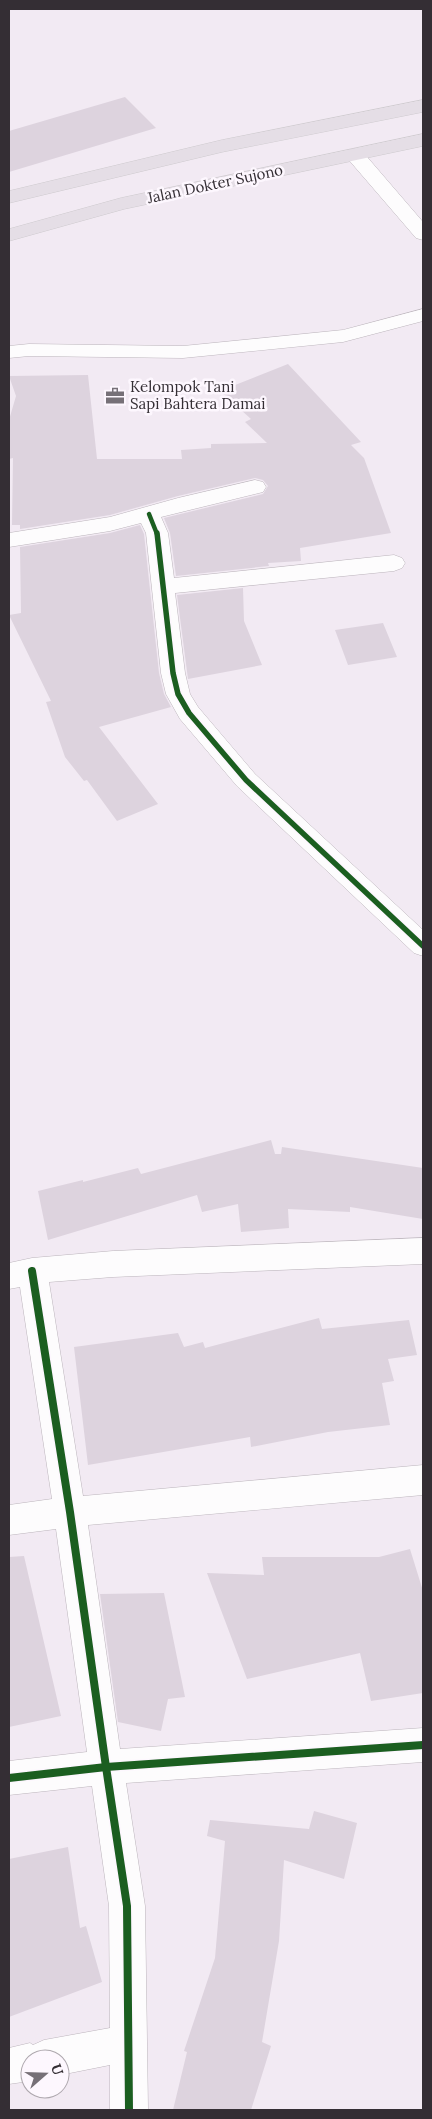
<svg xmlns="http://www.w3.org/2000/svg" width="432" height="2119" font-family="Lora,serif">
<rect width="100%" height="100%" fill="#f2eaf3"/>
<path fill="#ddd3de" d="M 125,97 L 156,128 L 9,172 L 9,131 Z
M 288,364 L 361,442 L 351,445 L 364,458 L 391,533 L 300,548 L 301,561 L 268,563 L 269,566 L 176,576 L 170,533 L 164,518 L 263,494 L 268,486 L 263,480 L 255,478 L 178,496 L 110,515 L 20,529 L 20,525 L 12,525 L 13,458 L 9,459 L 9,420 L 16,396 L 9,376 L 88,375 L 97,459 L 182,459 L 181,450 L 211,448 L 211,444 L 267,443 L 245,422 L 251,419 L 220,391 Z
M 140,525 L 144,534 L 159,673 L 164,694 L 171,707 L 99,727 L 158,804 L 117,821 L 87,780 L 84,781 L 65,757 L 46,702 L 51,701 L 9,615 L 21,613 L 20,547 L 110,533 Z
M 243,588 L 244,621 L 262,665 L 188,679 L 177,595 Z
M 383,623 L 397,657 L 348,665 L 335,630 Z
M 271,1140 L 275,1154 L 281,1154 L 282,1147 L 423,1168 L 423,1219 L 350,1207 L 350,1212 L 288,1209 L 289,1228 L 241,1232 L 238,1204 L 202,1212 L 197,1195 L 48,1240 L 38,1191 L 83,1180 L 83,1182 L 138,1168 L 141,1174 Z
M 319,1318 L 322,1329 L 409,1320 L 417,1355 L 388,1359 L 394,1381 L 382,1383 L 390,1425 L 328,1432 L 251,1447 L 250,1437 L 88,1465 L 74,1347 L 178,1333 L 184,1347 L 203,1342 L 205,1348 Z
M 410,1549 L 423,1591 L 423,1693 L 371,1701 L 360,1653 L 247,1679 L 207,1573 L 264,1575 L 262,1557 L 379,1557 Z
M 24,1556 L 61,1716 L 9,1727 L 9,1557 Z
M 164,1593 L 185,1697 L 168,1699 L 161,1731 L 118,1722 L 100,1594 Z
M 314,1811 L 357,1823 L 344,1879 L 284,1860 L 279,1941 L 262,2042 L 271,2046 L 251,2110 L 173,2110 L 187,2052 L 184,2051 L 215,1958 L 225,1841 L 207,1836 L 210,1820 L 309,1829 Z
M 68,1847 L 80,1928 L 86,1926 L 102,1982 L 9,2017 L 9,1859 Z"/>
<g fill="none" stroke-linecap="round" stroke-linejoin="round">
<g stroke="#bcb5bc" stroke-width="1">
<path id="minor" d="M 355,149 L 362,151 L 423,222 L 423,240 L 416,238 L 348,159 L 346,155 L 348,151 Z
M 423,309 L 423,321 L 343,342 L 183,358 L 29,356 L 9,358 L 9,346 L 29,344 L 183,346 L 343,330 Z
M 255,480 L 263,482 L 266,487 L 263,492 L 161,517 L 168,533 L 174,578 L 394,555 L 402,558 L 405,563 L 402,568 L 394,571 L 175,593 L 185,673 L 190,694 L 198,707 L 255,774 L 423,930 L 423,956 L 414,953 L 237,786 L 180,719 L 166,694 L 161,673 L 146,533 L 141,523 L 110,531 L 9,547 L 9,533 L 110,517 L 178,498 Z
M 423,1238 L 423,1264 L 113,1277 L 49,1282 L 83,1496 L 423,1465 L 423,1495 L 88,1525 L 120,1749 L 423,1728 L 423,1762 L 126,1783 L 145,1906 L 148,2110 L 110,2110 L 110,2065 L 60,2075 L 60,2059 L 30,2059 L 30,2081 L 9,2084 L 9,2048 L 30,2043 L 33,2045 L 44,2040 L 110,2028 L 109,1906 L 92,1786 L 9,1795 L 9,1761 L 87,1752 L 56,1529 L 9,1535 L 9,1505 L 52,1499 L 20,1287 L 9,1289 L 9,1263 L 32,1258 L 113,1251 Z"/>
</g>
<g stroke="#cecace" stroke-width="1">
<path id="trunk" d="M 423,100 L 423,112 L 222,152 L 9,203 L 9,191 L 222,140 Z
M 423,134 L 423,146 L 124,209 L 9,241 L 9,229 L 121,198 Z"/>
</g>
<use href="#minor" fill="#fdfcfd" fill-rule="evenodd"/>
<use href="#trunk" fill="#e5dee6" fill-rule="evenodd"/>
<g stroke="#fdf7fe" stroke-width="7">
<path id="cycleway-far2" d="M 149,514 L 157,534"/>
</g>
<g stroke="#fdf7fe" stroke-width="9">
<path id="cycleway-far1" d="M 157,533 L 173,673 L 178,694 L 189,713 L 246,780 L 423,946"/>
</g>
<g stroke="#fdf7fe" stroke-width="11">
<path id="cycleway" d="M 9,1778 L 106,1767 L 70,1512 L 32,1271
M 129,2110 L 127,1906 L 106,1767 L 423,1745"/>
</g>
<use href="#cycleway-far2" stroke="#1b5e20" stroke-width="4.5"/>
<use href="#cycleway-far1" stroke="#1b5e20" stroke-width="5.5"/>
<use href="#cycleway" stroke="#1b5e20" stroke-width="8"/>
</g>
<defs>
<g id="office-bare" transform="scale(1.5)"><path d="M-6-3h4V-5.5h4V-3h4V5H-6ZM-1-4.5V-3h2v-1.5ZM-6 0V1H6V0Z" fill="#767077" stroke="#fdf7fe" stroke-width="2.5" paint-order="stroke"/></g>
</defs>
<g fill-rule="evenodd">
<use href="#office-bare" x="115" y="396"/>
</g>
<g text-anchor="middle" stroke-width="5" stroke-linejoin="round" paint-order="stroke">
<g font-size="15" fill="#342e34" stroke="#fdf7fe">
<text transform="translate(215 184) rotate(-12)" y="5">Jalan Dokter Sujono</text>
</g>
<g font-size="15" fill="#342e34" stroke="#fdf7fe" text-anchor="start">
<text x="130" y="392">Kelompok Tani<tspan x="130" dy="17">Sapi Bahtera Damai</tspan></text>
</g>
</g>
<rect width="432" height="2119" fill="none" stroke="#342e34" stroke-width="20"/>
<g transform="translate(45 2074) rotate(70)"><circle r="24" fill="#fdf7fe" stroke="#ada7ad"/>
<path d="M0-4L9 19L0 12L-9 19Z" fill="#767077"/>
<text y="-8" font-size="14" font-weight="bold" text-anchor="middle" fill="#342e34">U</text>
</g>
</svg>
